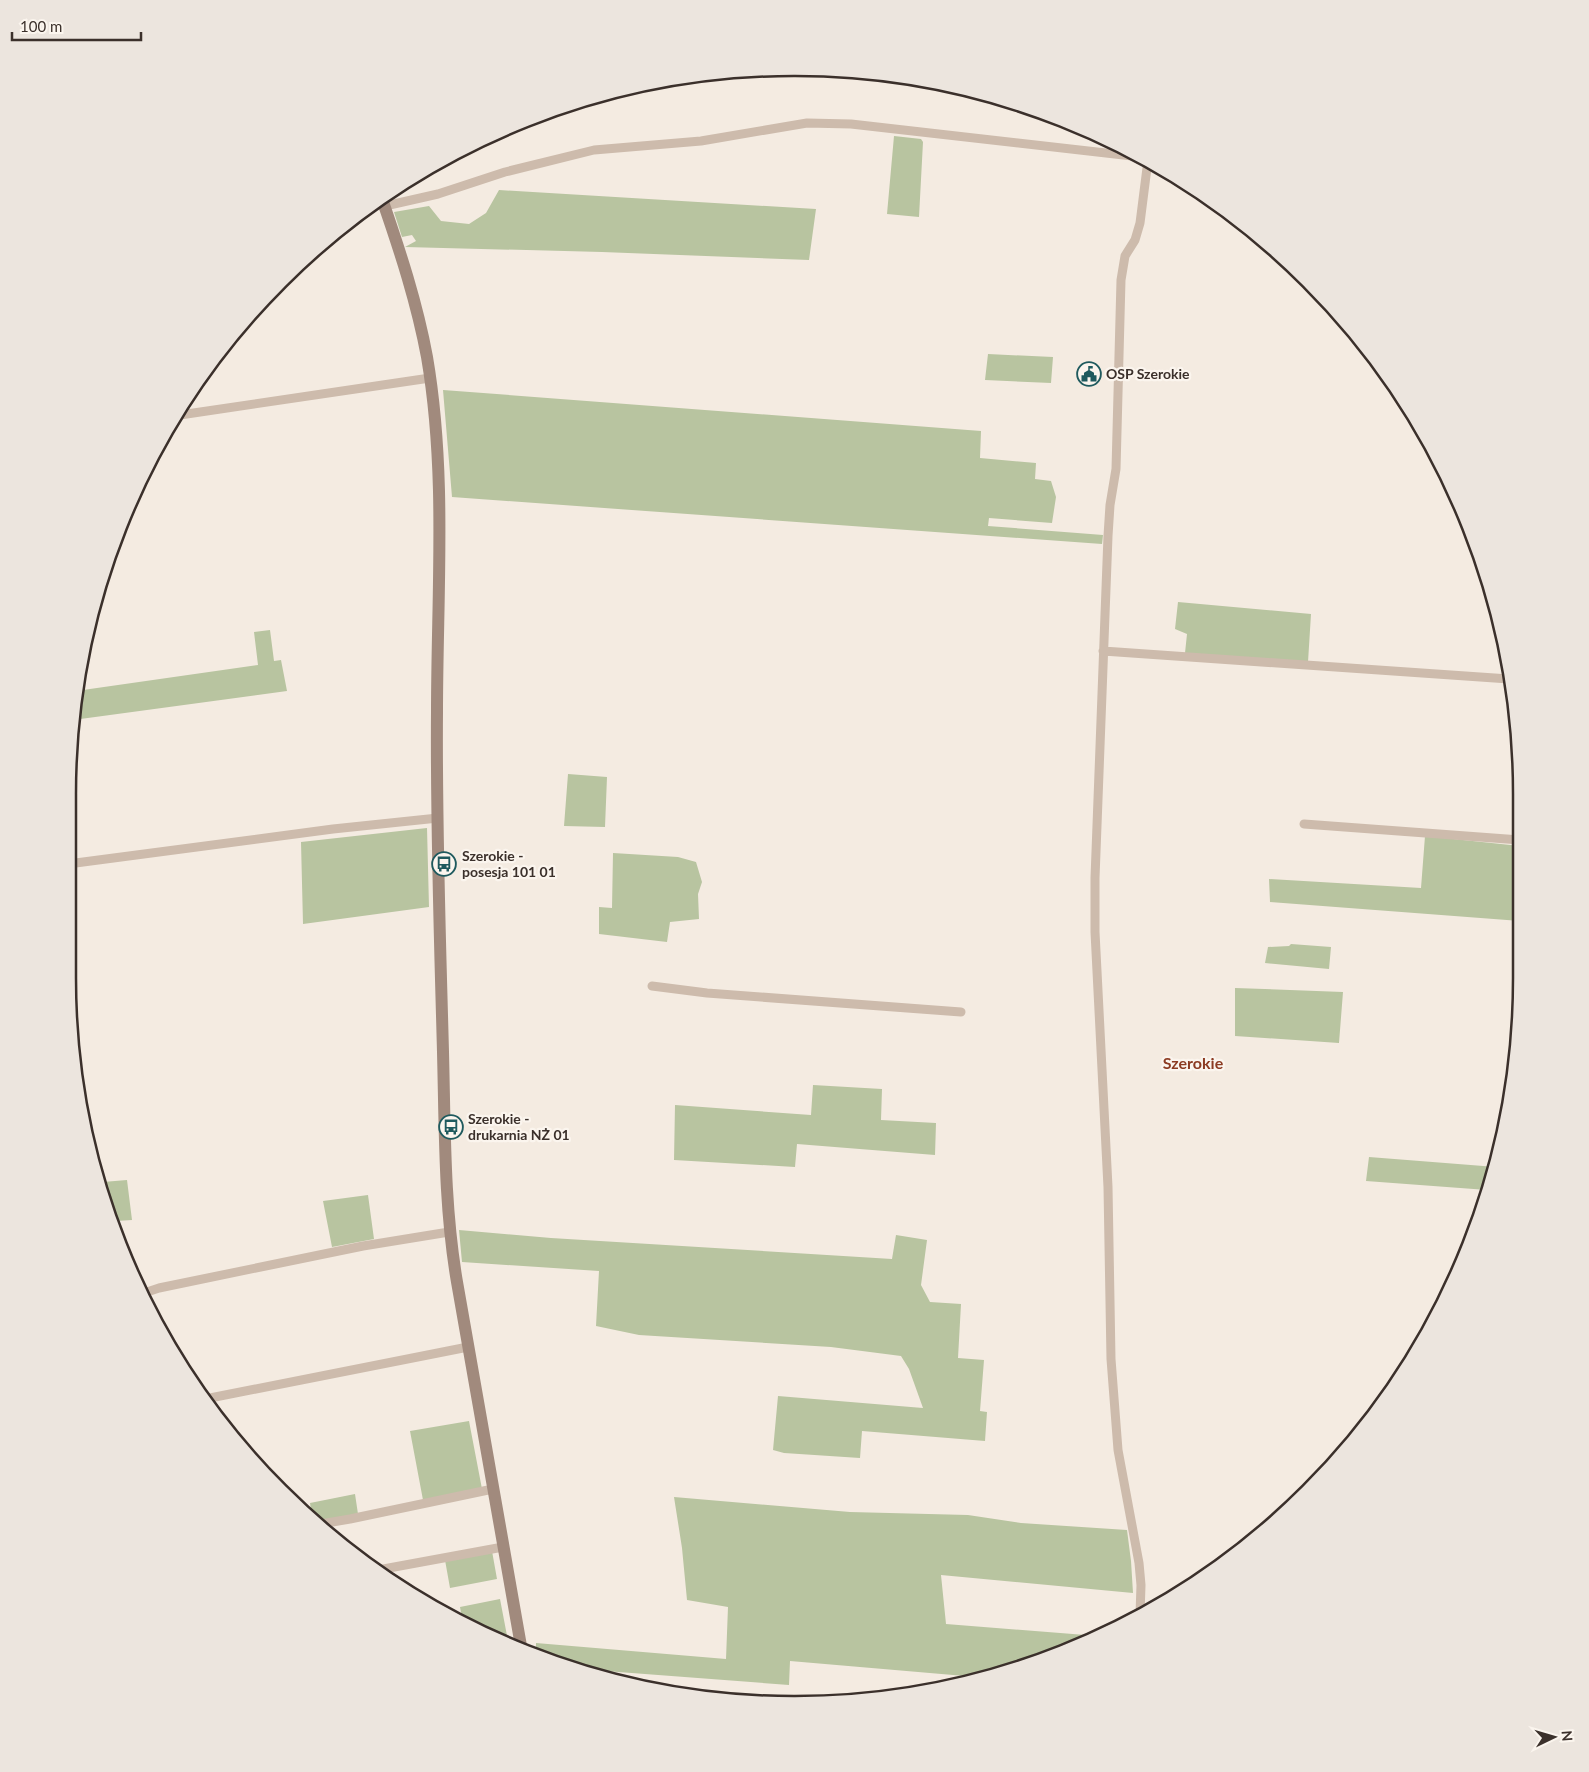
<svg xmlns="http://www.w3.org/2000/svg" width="1589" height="1772" font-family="Lato,sans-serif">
<rect width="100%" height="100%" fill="#f4ebe1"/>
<path fill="#b8c4a0" d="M 894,136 L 921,139 L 923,142 L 919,217 L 887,214 Z
M 499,190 L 816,209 L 809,260 L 602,252 L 405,247 L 416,241 L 412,235 L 402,237 L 394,212 L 429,206 L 441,221 L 469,224 L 486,213 Z
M 988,354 L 1053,357 L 1051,383 L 985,380 Z
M 443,390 L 981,431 L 980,458 L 1036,463 L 1035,479 L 1051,481 L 1056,497 L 1052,523 L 989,518 L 988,526 L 1103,535 L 1102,544 L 452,497 Z
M 1178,602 L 1311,614 L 1308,662 L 1185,653 L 1187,634 L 1175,629 Z
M 270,630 L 274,661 L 281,660 L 287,691 L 73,720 L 76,691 L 258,665 L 254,632 Z
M 568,774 L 607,777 L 605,827 L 564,826 Z
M 427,828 L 429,907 L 303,924 L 301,842 Z
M 1425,836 L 1520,846 L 1520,921 L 1270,902 L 1269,879 L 1421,888 Z
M 613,853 L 678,857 L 696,862 L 702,882 L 698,894 L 699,919 L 670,922 L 667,942 L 599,934 L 599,907 L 612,908 Z
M 1291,944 L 1331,947 L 1329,969 L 1265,963 L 1268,947 L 1289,946 Z
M 1235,988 L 1343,992 L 1339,1043 L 1235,1036 Z
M 813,1085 L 882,1089 L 881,1120 L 936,1123 L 935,1155 L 797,1144 L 795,1167 L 674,1160 L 675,1105 L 811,1115 Z
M 1369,1157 L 1496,1167 L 1487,1190 L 1366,1181 Z
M 127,1180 L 132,1220 L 116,1221 L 103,1182 Z
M 368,1195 L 374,1239 L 332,1247 L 323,1201 Z
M 459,1230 L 551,1238 L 892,1259 L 896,1235 L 927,1240 L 921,1285 L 930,1302 L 961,1304 L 958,1358 L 984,1360 L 980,1411 L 987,1412 L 985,1441 L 862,1431 L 860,1458 L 784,1453 L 773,1450 L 778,1396 L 923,1408 L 909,1369 L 901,1356 L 831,1347 L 639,1335 L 596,1326 L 599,1271 L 462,1262 Z
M 469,1421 L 482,1489 L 423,1500 L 410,1431 Z
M 355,1494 L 358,1514 L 319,1521 L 312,1515 L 310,1503 Z
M 674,1497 L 850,1512 L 968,1515 L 1021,1523 L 1127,1530 L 1131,1561 L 1133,1593 L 941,1575 L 946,1624 L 1098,1636 L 988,1678 L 790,1661 L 789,1685 L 592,1670 L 536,1651 L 536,1643 L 726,1659 L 728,1607 L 687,1600 L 682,1548 Z
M 492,1551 L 497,1579 L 450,1588 L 445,1560 Z
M 500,1599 L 508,1641 L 473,1630 L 463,1623 L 460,1607 Z"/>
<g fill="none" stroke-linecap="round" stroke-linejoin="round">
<path stroke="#cdbbac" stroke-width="9" d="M 385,206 L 438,194 L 505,172 L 594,150 L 701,141 L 807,123 L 851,124 L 1141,157
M 180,415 L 430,378
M 1103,651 L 1509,679
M 1304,824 L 1520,840
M 68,864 L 333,829 L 438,818
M 652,986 L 707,993 L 961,1012
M 141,1294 L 159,1288 L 363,1246 L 449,1232
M 205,1399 L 468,1347
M 321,1524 L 350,1519 L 493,1489
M 378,1570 L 503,1547
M 1140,1615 L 1141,1585 L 1139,1563 L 1118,1450 L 1111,1359 L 1108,1187 L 1095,932 L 1095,878 L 1108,536 L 1110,505 L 1116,469 L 1121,280 L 1125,256 L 1135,240 L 1140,223 L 1148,160"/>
<path stroke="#a18a7d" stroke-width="12" d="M 382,199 C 400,251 417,303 427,357 C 447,474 437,594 437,712 C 436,826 440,939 443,1052 C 445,1129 444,1206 457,1282 L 521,1646"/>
</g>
<defs>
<g id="civic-ring" transform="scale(1.25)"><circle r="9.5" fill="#fbf5ee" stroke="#1f5a5e" stroke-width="1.5"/><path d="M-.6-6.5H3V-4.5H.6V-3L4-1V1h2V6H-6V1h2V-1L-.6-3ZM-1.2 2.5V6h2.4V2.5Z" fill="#1f5a5e"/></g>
<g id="bus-ring" transform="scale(1.25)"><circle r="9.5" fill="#fbf5ee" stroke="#1f5a5e" stroke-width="1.5"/><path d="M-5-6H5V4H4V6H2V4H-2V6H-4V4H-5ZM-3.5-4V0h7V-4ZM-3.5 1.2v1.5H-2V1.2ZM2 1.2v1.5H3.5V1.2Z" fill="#1f5a5e"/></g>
</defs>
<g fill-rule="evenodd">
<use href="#civic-ring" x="1089" y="374"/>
<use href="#bus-ring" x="444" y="864"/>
<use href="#bus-ring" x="451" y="1127"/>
</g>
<g text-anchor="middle" stroke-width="4.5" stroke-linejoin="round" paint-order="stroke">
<g font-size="14" font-weight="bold" fill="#3b302b" stroke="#fbf5ee" text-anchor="start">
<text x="1106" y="379">OSP Szerokie</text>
<text x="462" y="861">Szerokie -<tspan x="462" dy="16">posesja 101 01</tspan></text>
<text x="468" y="1124">Szerokie -<tspan x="468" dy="16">drukarnia NŻ 01</tspan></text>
</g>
<g font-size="16" font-weight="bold" fill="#8c3b22" stroke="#fbf5ee">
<text x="1193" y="1069">Szerokie</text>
</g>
</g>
<path d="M0 0H1589V1772H0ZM794 76H795A718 718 0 0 1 1513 794V978A718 718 0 0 1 795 1696H794A718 718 0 0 1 76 978V794A718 718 0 0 1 794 76Z" fill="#ece5de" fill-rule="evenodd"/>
<path fill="none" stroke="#3b302b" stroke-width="2.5" d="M794 76H795A718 718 0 0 1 1513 794V978A718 718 0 0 1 795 1696H794A718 718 0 0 1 76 978V794A718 718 0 0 1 794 76Z"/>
<g transform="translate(1554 1737) rotate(85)" stroke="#fbf5ee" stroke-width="4" paint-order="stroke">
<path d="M0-4L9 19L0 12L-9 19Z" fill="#3b302b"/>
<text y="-8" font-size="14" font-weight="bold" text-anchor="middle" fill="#3b302b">N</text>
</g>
<path d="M12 32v8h129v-8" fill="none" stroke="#3b302b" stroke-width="2.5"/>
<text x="20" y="32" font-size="15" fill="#3b302b" stroke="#fbf5ee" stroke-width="4" paint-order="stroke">100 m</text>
</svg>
